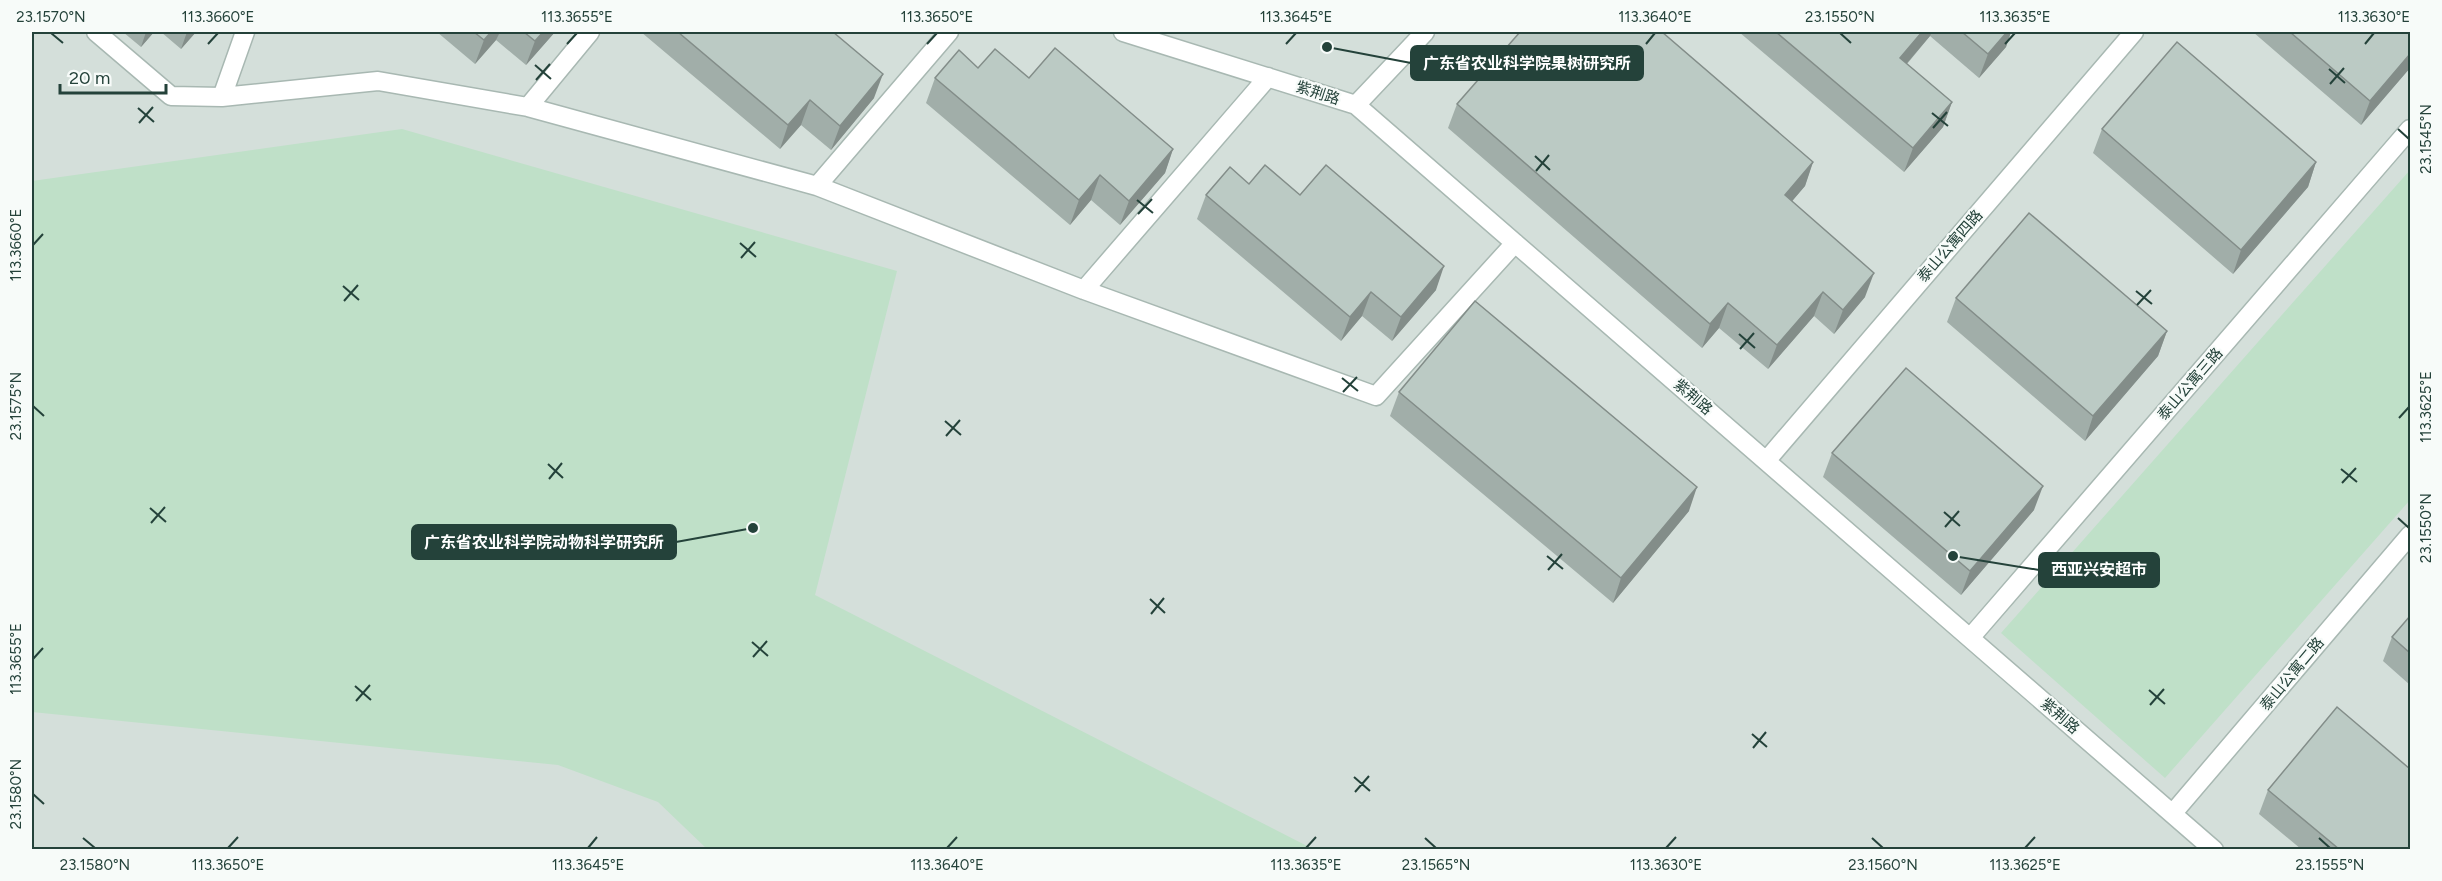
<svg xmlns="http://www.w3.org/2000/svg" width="2442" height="881" font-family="Figtree,'Noto Sans SC',sans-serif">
<rect width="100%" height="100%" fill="#e6efeb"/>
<path fill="#d4dfda" d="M 32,32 L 2410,32 L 2410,849 L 32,849 Z"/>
<path fill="#bfe0c8" d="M 402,129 L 897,271 L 815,595 L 1313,849 L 707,849 L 658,802 L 558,765 L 32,712 L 32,181 Z
M 2410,170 L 2410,500 L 2165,778 L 2001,633 Z"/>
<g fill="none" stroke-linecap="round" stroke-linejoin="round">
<g stroke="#a8b8b2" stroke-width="21">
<path id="lane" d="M 96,32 L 171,96 L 222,97 L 378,81 L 528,107 L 817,186 L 1084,290 L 1376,396 L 1515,243
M 1123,32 L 1356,105 L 2214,850
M 222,97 L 245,32
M 1356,105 L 1425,32
M 528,107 L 590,32
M 817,186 L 949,32
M 1084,290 L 1268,77
M 1766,461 L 2134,32
M 1970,638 L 2410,129
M 2173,813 L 2410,535"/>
</g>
<use href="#lane" stroke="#fff" stroke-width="18"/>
</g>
<path fill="#a1aea9" d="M 123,32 L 154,32 L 141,47 Z
M 161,32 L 196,32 L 181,49 Z
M 437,32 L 555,32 L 526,65 L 496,40 L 475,64 Z
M 641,32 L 833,32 L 874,98 L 831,150 L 801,125 L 780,149 Z
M 1739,32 L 2011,32 L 2006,47 L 1979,78 L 1930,36 L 1907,64 L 1952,102 L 1943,127 L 1904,172 Z
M 2253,32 L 2410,32 L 2410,68 L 2361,125 Z
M 978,68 L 1029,78 L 1173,149 L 1165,173 L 1120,225 L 1091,200 L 1070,225 L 926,103 L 935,78 Z
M 1457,104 L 1813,162 L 1805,186 L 1792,201 L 1865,297 L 1834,334 L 1814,316 L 1768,369 L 1719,328 L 1702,348 L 1448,128 Z
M 2102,129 L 2316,162 L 2308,187 L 2233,274 L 2093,153 Z
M 1249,184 L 1300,195 L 1436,290 L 1392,341 L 1362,316 L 1341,341 L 1197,219 L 1206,195 Z
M 1956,298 L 2167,331 L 2158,356 L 2085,441 L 1947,322 Z
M 1399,392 L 1689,511 L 1613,603 L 1390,416 Z
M 1832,453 L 2034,510 L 1961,595 L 1823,477 Z
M 2410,616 L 2410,685 L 2383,661 L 2392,637 Z
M 2268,790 L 2410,849 L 2301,849 L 2259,814 Z"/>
<path fill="#838d89" d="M 146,32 L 154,32 L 141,47 Z
M 187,32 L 196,32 L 181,49 Z
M 491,32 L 500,32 L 496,40 L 475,64 L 484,40 Z
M 543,32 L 555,32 L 526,65 L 535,41 Z
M 1922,32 L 1932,32 L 1930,36 L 1891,82 L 1900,58 Z
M 2007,32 L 2011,32 L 2006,47 L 1979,78 L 1988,54 Z
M 2410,54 L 2410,68 L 2361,125 L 2370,101 Z
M 883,74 L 874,98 L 831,150 L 840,126 Z
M 810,100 L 801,125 L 780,149 L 788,125 Z
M 1952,102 L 1943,127 L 1904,172 L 1913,148 Z
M 1173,149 L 1165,173 L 1120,225 L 1129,201 Z
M 1813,162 L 1805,186 L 1776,220 L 1785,195 Z
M 2316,162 L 2308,187 L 2233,274 L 2241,250 Z
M 1100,175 L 1091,200 L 1070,225 L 1079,200 Z
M 1444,266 L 1436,290 L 1392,341 L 1401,317 Z
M 1874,273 L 1865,297 L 1834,334 L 1843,310 Z
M 1371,292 L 1362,316 L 1341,341 L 1350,317 Z
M 1823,292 L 1814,316 L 1768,369 L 1777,345 Z
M 1728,303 L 1719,328 L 1702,348 L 1710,324 Z
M 2167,331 L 2158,356 L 2085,441 L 2093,416 Z
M 2043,486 L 2034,510 L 1961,595 L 1970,571 Z
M 1697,487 L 1689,511 L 1613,603 L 1621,578 Z"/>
<path fill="#bbcac4" stroke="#838d89" stroke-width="1.5" d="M 474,32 L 491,32 L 484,40 Z
M 524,32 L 543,32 L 535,41 Z
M 678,32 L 833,32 L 883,74 L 840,126 L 810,100 L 788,125 Z
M 1520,32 L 1662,32 L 1813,162 L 1785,195 L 1874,273 L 1843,310 L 1823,292 L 1777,345 L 1728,303 L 1710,324 L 1457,104 Z
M 1776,32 L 1922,32 L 1900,58 L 1952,102 L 1913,148 Z
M 1962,32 L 2007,32 L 1988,54 Z
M 2290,32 L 2410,32 L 2410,54 L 2370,101 Z
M 2177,42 L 2316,162 L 2241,250 L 2102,129 Z
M 1055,48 L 1173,149 L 1129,201 L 1100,175 L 1079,200 L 935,78 L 959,50 L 978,68 L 995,49 L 1029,78 Z
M 1265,165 L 1300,195 L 1326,165 L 1444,266 L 1401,317 L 1371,292 L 1350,317 L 1206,195 L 1230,167 L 1249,184 Z
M 2029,213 L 2167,331 L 2093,416 L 1956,298 Z
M 1475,301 L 1697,487 L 1621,578 L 1399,392 Z
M 1906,368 L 2043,486 L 1970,571 L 1832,453 Z
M 2410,616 L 2410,653 L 2392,637 Z
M 2337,707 L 2410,769 L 2410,849 L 2339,849 L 2268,790 Z"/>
<path fill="none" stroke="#24423a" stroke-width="2" d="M 51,33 L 63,43M 1840,33 L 1851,43M 208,44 L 218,33M 567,44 L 577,33M 927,44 L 937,33M 1286,44 L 1296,33M 1646,44 L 1655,33M 2005,44 L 2015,33M 2365,44 L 2374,33M 535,65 L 551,79M 2329,69 L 2345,83M 536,80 L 550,64M 2330,84 L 2344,68M 138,108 L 154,122M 1932,113 L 1948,126M 139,123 L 153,107M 1933,128 L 1947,112M 2398,129 L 2409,139M 1535,156 L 1550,170M 1536,171 L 1549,155M 1137,200 L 1153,213M 1138,214 L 1152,199M 740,243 L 756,257M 33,245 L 43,234M 741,258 L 755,242M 343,286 L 359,300M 2136,291 L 2152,304M 344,301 L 358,285M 2137,305 L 2151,290M 1739,334 L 1755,348M 1740,349 L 1754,333M 1342,378 L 1358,391M 1343,392 L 1357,377M 33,406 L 44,416M 2399,418 L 2409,407M 945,421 L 961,435M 946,436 L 960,420M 548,464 L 563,478M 2341,469 L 2357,482M 549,479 L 562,463M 2342,483 L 2356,468M 150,508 L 166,522M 1944,512 L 1960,526M 2398,518 L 2409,528M 151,523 L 165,507M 1945,527 L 1959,511M 1547,556 L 1563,569M 1548,570 L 1562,554M 1150,599 L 1165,613M 1151,614 L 1164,598M 752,642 L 768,656M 753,657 L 767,641M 33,659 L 43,648M 355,686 L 371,700M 2149,690 L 2165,704M 356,701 L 370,685M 2150,705 L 2164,689M 1752,734 L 1767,747M 1753,748 L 1766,732M 1354,777 L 1370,791M 1355,792 L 1369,776M 33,794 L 44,804M 83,838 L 95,848M 1425,838 L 1436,848M 1872,838 L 1883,848M 2319,838 L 2330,848M 228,848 L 238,837M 588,848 L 597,837M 947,848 L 957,837M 1306,848 L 1316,837M 1666,848 L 1676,837M 2025,848 L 2035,837"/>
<g text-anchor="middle" stroke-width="4.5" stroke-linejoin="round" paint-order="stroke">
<g font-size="15" fill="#24423a" stroke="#f7fbf9">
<text transform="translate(1318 93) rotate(18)" y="5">紫荆路</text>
<text transform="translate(1950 246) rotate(-49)" y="5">泰山公寓四路</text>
<text transform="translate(2190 384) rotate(-49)" y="5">泰山公寓三路</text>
<text transform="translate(1693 397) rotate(41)" y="5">紫荆路</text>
<text transform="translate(2292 674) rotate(-50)" y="5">泰山公寓二路</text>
<text transform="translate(2060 716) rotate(41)" y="5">紫荆路</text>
</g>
</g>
<path fill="none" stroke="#24423a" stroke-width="2" d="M1327 47L1411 63M753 528L676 542M1953 556L2039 570"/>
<g fill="#24423a" stroke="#f7fbf9" stroke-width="2">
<circle cx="1327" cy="47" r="6"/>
<circle cx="753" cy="528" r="6"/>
<circle cx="1953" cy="556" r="6"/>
</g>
<g fill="#24423a" stroke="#24423a" stroke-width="2">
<rect x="1411" y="46" width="232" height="34" rx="6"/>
<rect x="412" y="525" width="264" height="34" rx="6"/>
<rect x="2039" y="553" width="120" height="34" rx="6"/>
</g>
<g font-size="16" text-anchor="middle" font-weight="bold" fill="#fff">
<text x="1527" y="69">广东省农业科学院果树研究所</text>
<text x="544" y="548">广东省农业科学院动物科学研究所</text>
<text x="2099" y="575">西亚兴安超市</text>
</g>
<rect width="2442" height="881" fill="none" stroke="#f7fbf9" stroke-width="66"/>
<path d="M60 84v9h106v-9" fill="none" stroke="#24423a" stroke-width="3"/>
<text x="69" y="84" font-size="18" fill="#24423a" stroke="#f7fbf9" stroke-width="4.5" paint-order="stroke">20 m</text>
<rect x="33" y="33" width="2376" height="815" fill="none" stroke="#24423a" stroke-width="2"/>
<g font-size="15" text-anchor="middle" fill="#24423a">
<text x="51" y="22">23.1570°N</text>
<text x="218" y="22">113.3660°E</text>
<text x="577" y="22">113.3655°E</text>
<text x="937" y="22">113.3650°E</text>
<text x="1296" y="22">113.3645°E</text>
<text x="1655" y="22">113.3640°E</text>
<text x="1840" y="22">23.1550°N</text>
<text x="2015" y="22">113.3635°E</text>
<text x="2374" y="22">113.3630°E</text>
<text transform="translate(2426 139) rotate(-90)" y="5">23.1545°N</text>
<text transform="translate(16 245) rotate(-90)" y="5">113.3660°E</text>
<text transform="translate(16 406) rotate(-90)" y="5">23.1575°N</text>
<text transform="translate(2426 407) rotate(-90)" y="5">113.3625°E</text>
<text transform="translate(2426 528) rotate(-90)" y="5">23.1550°N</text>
<text transform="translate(16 659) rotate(-90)" y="5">113.3655°E</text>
<text transform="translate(16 794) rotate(-90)" y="5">23.1580°N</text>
<text x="95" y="870">23.1580°N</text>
<text x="228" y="870">113.3650°E</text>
<text x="588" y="870">113.3645°E</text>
<text x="947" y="870">113.3640°E</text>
<text x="1306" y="870">113.3635°E</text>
<text x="1436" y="870">23.1565°N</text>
<text x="1666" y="870">113.3630°E</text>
<text x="1883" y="870">23.1560°N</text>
<text x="2025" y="870">113.3625°E</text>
<text x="2330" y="870">23.1555°N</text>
</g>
</svg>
